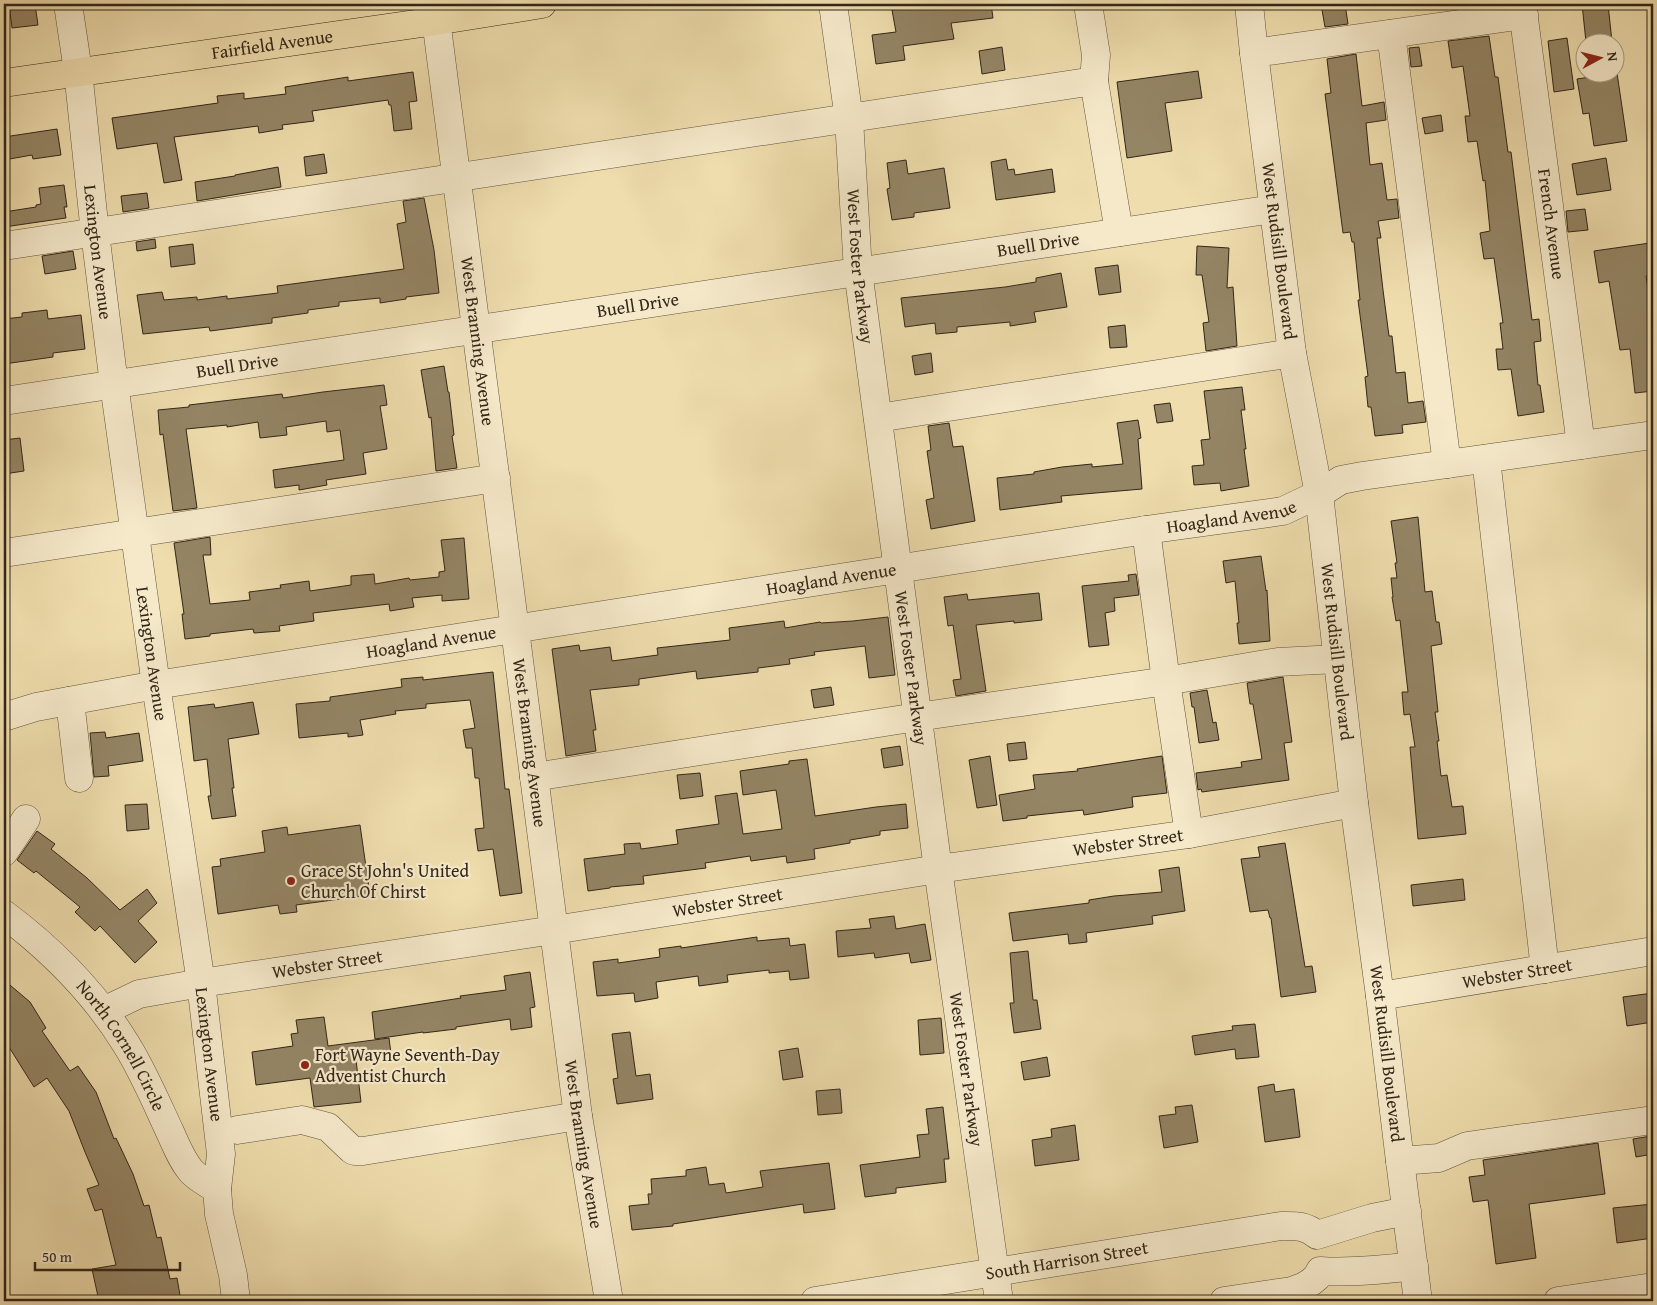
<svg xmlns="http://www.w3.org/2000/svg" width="1657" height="1305" font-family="'Gentium Book Plus',serif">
<rect width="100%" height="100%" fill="#efddad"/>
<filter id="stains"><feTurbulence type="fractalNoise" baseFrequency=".004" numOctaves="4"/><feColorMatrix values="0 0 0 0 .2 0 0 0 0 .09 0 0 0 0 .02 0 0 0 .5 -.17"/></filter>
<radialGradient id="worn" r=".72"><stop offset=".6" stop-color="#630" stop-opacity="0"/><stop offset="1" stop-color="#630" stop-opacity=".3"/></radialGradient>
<path fill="#948565" stroke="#322618" d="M 9,4 L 35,4 L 38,25 L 12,28 Z
M 935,4 L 991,4 L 993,18 L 951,23 L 954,39 L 903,46 L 905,60 L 876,64 L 872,35 L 896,32 L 892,10 Z
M 1321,4 L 1345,4 L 1348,24 L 1325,27 Z
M 1582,4 L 1608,4 L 1612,42 L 1586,42 Z
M 1489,36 L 1495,77 L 1498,77 L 1508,152 L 1511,152 L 1532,320 L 1539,319 L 1541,341 L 1534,342 L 1538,385 L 1540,385 L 1544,412 L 1518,416 L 1511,369 L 1498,370 L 1496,349 L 1503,349 L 1500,323 L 1503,323 L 1494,258 L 1484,259 L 1480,233 L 1490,231 L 1485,180 L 1483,181 L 1477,141 L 1468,142 L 1465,116 L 1470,116 L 1463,66 L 1452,68 L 1448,41 Z
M 1567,38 L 1574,89 L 1554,92 L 1548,41 Z
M 1002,47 L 1005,70 L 982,74 L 979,51 Z
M 1419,47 L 1422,66 L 1411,67 L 1409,48 Z
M 1356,54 L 1362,106 L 1384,102 L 1386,120 L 1366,123 L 1370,165 L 1382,163 L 1387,200 L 1397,199 L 1399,218 L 1378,221 L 1381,238 L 1377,238 L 1383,290 L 1389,336 L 1392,336 L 1396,373 L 1405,372 L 1408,403 L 1423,401 L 1426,422 L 1402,425 L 1403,433 L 1375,436 L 1371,407 L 1368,407 L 1365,377 L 1368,376 L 1358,300 L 1360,300 L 1354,242 L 1352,242 L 1350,232 L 1343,233 L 1325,94 L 1331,93 L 1327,59 Z
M 1198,71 L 1202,98 L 1165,103 L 1172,151 L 1127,158 L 1117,82 Z
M 413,72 L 417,101 L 409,102 L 412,129 L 394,131 L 391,105 L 389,105 L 388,100 L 312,111 L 314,121 L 282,125 L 283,129 L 259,133 L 258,126 L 174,137 L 182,180 L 164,183 L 157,143 L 117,149 L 112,118 L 218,103 L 217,96 L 244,93 L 244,99 L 286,94 L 285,87 L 348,77 L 348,81 Z
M 1617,73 L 1627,141 L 1594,146 L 1589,113 L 1583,114 L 1577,79 Z
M 1441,115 L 1443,131 L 1425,134 L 1422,118 Z
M 57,129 L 61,155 L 33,159 L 32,155 L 4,160 L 4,137 Z
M 324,154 L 327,173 L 306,176 L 304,157 Z
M 1606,158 L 1611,190 L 1577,195 L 1572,164 Z
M 1006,159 L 1008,170 L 1014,169 L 1015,175 L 1052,169 L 1055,192 L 996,200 L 991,162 Z
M 906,160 L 908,174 L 944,168 L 950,208 L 914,213 L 914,217 L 892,220 L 887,189 L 890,188 L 887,163 Z
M 278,167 L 281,187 L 197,201 L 195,182 L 235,176 L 235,175 Z
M 64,185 L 67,207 L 64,207 L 66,218 L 4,227 L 4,212 L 36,207 L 36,205 L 41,204 L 39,188 Z
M 147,193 L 149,208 L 123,212 L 121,196 Z
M 424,198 L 434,250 L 439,293 L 406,297 L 406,299 L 380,303 L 380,298 L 339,302 L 339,306 L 308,310 L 308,313 L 272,318 L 272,323 L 210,331 L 209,327 L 143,334 L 137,295 L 162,292 L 164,300 L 197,297 L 197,300 L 227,296 L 227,299 L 278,293 L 277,286 L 404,269 L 397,224 L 406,222 L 403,201 Z
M 1585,209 L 1588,230 L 1568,232 L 1566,211 Z
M 155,239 L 156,248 L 137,251 L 136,242 Z
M 1650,243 L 1653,275 L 1646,276 L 1652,314 L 1648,315 L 1653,348 L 1653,391 L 1635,393 L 1630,349 L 1620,350 L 1609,281 L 1599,283 L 1594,251 Z
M 193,244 L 195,264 L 171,267 L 169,247 Z
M 1197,246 L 1229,248 L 1227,288 L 1233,287 L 1237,346 L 1206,351 L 1203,323 L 1209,322 L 1202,275 L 1196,275 Z
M 73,251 L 76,269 L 45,274 L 42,256 Z
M 1118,265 L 1121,292 L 1099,295 L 1095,268 Z
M 1061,273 L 1067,307 L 1034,312 L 1036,322 L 1010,326 L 1010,322 L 957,327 L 957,332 L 936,334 L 935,323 L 905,327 L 901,298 L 1005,287 L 1036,282 L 1036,278 Z
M 47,310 L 48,319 L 81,315 L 85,349 L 53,353 L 53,357 L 4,364 L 4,319 L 22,317 L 22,313 Z
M 1125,325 L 1127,347 L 1110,348 L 1108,327 Z
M 931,353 L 933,372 L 915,375 L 912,356 Z
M 444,366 L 448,392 L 449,392 L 454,435 L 452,436 L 457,468 L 436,471 L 431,417 L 429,418 L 421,370 Z
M 384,385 L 387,405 L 380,406 L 387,449 L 363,453 L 366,474 L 326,480 L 327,485 L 299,490 L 299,485 L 275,488 L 273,470 L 344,460 L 340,430 L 327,432 L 326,421 L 286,427 L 287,435 L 260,438 L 258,422 L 227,427 L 227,425 L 186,429 L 197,508 L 173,511 L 163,434 L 160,435 L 158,410 L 189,407 L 189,405 L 282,394 L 283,398 L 323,392 Z
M 1242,387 L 1245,410 L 1241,410 L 1246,449 L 1244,449 L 1249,486 L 1221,491 L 1220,483 L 1194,485 L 1192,466 L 1204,465 L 1201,440 L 1210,439 L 1204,391 Z
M 1170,403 L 1173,421 L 1157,423 L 1154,405 Z
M 1138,420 L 1141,438 L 1138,439 L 1142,489 L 1061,496 L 1062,502 L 1000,510 L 997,478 L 1034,474 L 1034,472 L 1062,467 L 1092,464 L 1092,467 L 1123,464 L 1117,423 Z
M 949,423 L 953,447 L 963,446 L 975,521 L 931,529 L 926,500 L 934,498 L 927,451 L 931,450 L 928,426 Z
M 20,438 L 24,471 L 4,474 L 4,440 Z
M 1418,517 L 1425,592 L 1432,591 L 1436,622 L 1439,622 L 1442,644 L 1431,646 L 1438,712 L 1435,712 L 1439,741 L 1437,741 L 1441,776 L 1447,775 L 1452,807 L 1463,806 L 1466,834 L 1418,839 L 1410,747 L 1415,747 L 1410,714 L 1404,715 L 1402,692 L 1408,692 L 1400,620 L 1396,621 L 1392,597 L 1393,597 L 1391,578 L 1397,578 L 1395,563 L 1397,563 L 1391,521 Z
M 210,537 L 211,555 L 203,555 L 210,604 L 250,600 L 249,592 L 281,588 L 280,585 L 309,581 L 310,591 L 351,585 L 351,576 L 374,574 L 375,584 L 409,578 L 410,580 L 439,577 L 439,572 L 445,571 L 441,540 L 464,538 L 469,599 L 442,601 L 442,595 L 412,598 L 414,607 L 390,611 L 389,604 L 313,613 L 314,621 L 279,626 L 280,631 L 254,633 L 253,629 L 210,634 L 210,636 L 185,639 L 182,614 L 184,614 L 174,543 Z
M 1261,556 L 1266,591 L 1267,590 L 1270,641 L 1239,644 L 1237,623 L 1239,623 L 1235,581 L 1226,583 L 1223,561 Z
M 1136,574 L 1139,595 L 1114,598 L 1115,611 L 1105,613 L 1109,645 L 1089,647 L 1082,586 L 1129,581 L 1128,575 Z
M 1039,593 L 1042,620 L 1014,623 L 1014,621 L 976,625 L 986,691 L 956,696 L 953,680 L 961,679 L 953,625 L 948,626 L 944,597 L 967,594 L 968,600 Z
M 888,617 L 895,675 L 869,678 L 865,646 L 814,652 L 815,655 L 789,659 L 790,664 L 758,668 L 758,672 L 697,679 L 696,671 L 639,679 L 639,685 L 590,690 L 596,730 L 593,730 L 596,751 L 566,756 L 552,649 L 579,645 L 580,651 L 610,647 L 612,661 L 658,655 L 657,648 L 730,640 L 729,628 L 784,621 L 785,628 L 820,622 L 821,623 L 853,621 Z
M 493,672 L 505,789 L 509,789 L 522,893 L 500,896 L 493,849 L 478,851 L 475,829 L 484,828 L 479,778 L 475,778 L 472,748 L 466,748 L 463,730 L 475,728 L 470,700 L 426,704 L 426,708 L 395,711 L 396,714 L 360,720 L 363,735 L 348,737 L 348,733 L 299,738 L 296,704 L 330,701 L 330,697 L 402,687 L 401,679 L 423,677 L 423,680 Z
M 1283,677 L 1292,742 L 1284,743 L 1289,780 L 1202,792 L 1201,789 L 1198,790 L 1196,773 L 1242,767 L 1241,762 L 1262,759 L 1253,704 L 1250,704 L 1247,683 Z
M 831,687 L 834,705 L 814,708 L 811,690 Z
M 1207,690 L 1213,723 L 1216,722 L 1219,740 L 1199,743 L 1194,707 L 1192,707 L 1190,693 Z
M 253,702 L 259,734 L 228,739 L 234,788 L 232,788 L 236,816 L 212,819 L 208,796 L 211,796 L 207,759 L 194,761 L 188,707 L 214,704 L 215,708 Z
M 105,732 L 106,738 L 139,733 L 143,761 L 108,766 L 109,776 L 94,777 L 90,733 Z
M 1025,742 L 1027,759 L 1009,761 L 1007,744 Z
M 900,746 L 903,765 L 884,768 L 881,749 Z
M 990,756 L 997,805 L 977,808 L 969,760 Z
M 1162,756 L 1167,793 L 1132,797 L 1133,807 L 1084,815 L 1083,810 L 1027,816 L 1027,818 L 1003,821 L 999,795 L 1035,789 L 1033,775 L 1078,771 L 1077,769 Z
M 807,759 L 815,816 L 876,807 L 906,804 L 908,828 L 880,831 L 880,835 L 850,840 L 850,843 L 814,849 L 815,859 L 787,863 L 786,856 L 751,861 L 750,856 L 705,863 L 706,868 L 643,876 L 644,884 L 610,887 L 610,888 L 588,891 L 584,859 L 625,854 L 624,844 L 640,843 L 641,849 L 678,844 L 676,830 L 719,824 L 715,796 L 737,793 L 743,834 L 782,829 L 776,790 L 743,795 L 740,771 L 789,764 L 789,761 Z
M 700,773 L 703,796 L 680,799 L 677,775 Z
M 147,804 L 149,829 L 127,831 L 125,805 Z
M 360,825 L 370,895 L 296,905 L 297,912 L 280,914 L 278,905 L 218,914 L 212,867 L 221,866 L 220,859 L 265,852 L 262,831 L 287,827 L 288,835 Z
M 37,831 L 55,844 L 51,849 L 87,878 L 120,910 L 147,889 L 157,903 L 138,921 L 157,942 L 135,963 L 100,926 L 95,931 L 75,912 L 80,907 L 36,871 L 34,873 L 17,860 Z
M 1285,843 L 1305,967 L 1312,966 L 1316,992 L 1281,997 L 1271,918 L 1270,918 L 1268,910 L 1250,912 L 1241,859 L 1260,857 L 1258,847 Z
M 1179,867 L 1185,911 L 1152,916 L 1153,924 L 1086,933 L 1087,942 L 1069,944 L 1068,934 L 1013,941 L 1009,913 L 1089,903 L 1089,900 L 1114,896 L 1162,892 L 1159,870 Z
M 1463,879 L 1465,900 L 1413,906 L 1411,885 Z
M 894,916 L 896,929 L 925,924 L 931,960 L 911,963 L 909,953 L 875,958 L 874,953 L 838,957 L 836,931 L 871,928 L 869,919 Z
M 757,937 L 757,941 L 789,938 L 790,946 L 805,944 L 809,978 L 790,980 L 789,971 L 769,973 L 769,970 L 727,975 L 728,982 L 699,986 L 698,976 L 656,982 L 658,998 L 635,1002 L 634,993 L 597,996 L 593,962 L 618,959 L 618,963 L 660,957 L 659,949 L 681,946 L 681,948 Z
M 1028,951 L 1033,1000 L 1037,1000 L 1041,1029 L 1014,1033 L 1010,1003 L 1014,1003 L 1010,953 Z
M 530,972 L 535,1007 L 530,1008 L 532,1027 L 511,1030 L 510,1019 L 456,1027 L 456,1029 L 423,1033 L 423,1032 L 375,1039 L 372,1012 L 461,998 L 460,996 L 506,990 L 504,976 Z
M 4,980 L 30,1002 L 46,1028 L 42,1031 L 70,1071 L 78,1066 L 96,1092 L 114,1139 L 116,1138 L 133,1174 L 144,1206 L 149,1205 L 157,1238 L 161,1237 L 170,1279 L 177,1278 L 181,1301 L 145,1301 L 144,1297 L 115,1301 L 99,1301 L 92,1269 L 116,1265 L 102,1209 L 95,1211 L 87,1189 L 99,1185 L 85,1152 L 69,1111 L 47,1078 L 34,1087 L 4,1039 Z
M 1653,993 L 1653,1022 L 1627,1026 L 1623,997 Z
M 324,1017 L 328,1046 L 389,1038 L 391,1054 L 356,1060 L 361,1102 L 314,1107 L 310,1078 L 256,1085 L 252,1052 L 293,1046 L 291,1034 L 298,1033 L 296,1020 Z
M 941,1018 L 944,1053 L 920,1055 L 918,1020 Z
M 1255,1024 L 1259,1057 L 1236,1059 L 1235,1049 L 1195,1055 L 1192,1036 L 1233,1030 L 1232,1026 Z
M 630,1032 L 636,1076 L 650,1074 L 653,1099 L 617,1104 L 613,1079 L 618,1078 L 612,1034 Z
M 798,1048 L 803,1077 L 783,1080 L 779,1051 Z
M 1047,1057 L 1050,1076 L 1024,1080 L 1021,1062 Z
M 1274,1084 L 1275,1092 L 1294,1089 L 1300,1137 L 1265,1142 L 1258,1087 Z
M 840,1089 L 842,1113 L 818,1115 L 816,1091 Z
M 1192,1105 L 1198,1142 L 1164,1148 L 1159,1116 L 1176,1114 L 1175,1107 Z
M 943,1107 L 949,1159 L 944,1159 L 946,1182 L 896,1188 L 896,1193 L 865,1197 L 860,1165 L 920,1157 L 917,1135 L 929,1134 L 926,1109 Z
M 1075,1125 L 1079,1160 L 1035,1166 L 1032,1140 L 1052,1137 L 1051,1129 Z
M 1651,1136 L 1653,1154 L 1636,1157 L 1633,1139 Z
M 1598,1143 L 1605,1194 L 1529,1204 L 1536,1258 L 1496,1264 L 1488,1200 L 1473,1202 L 1469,1177 L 1485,1175 L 1483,1160 Z
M 829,1163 L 835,1209 L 804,1213 L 803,1204 L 673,1224 L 673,1226 L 632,1230 L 629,1206 L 649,1204 L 648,1194 L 652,1194 L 651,1179 L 686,1176 L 686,1170 L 706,1167 L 709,1185 L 724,1183 L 726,1193 L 763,1187 L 760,1171 Z
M 1653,1204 L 1653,1238 L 1617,1243 L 1613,1208 Z"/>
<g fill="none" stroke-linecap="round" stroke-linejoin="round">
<g stroke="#61543d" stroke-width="29">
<g id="minor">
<path id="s1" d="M 68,4 L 78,71 L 95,233 L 114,384 L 156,685 L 201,983 L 221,1154 L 217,1189 L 219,1214 L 233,1275 L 236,1301"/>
<path id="s2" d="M 434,4 L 578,1116 L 609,1301"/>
<path id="s3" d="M 833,4 L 849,119 L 858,271 L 938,869 L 999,1301"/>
<path d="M 1088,4 L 1096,55 L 1094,81 L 1119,232"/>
<path id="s4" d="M 1249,4 L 1254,53 L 1292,353 L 1319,494 L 1354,803 L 1380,996 L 1400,1161 L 1418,1301"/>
<path id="s5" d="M 1522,4 L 1581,445"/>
<path d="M 1391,34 L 1447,464"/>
<path d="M 1254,53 L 1524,15"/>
<path d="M 4,246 L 1094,81"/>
<path id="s6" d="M 4,401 L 1273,209"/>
<path d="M 878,418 L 1292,353"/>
<path d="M 1486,459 L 1545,969"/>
<path d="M 1146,530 L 1166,681 L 1189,834"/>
<path d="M 4,553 L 496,478"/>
<path d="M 70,701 L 79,778"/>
<path id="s7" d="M 4,717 L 36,707 L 156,685 L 1146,530 L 1283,511 L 1319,494 L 1341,480 L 1362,476 L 1653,435"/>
<path d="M 534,777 L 917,717 L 1160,682 L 1278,662 L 1337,659"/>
<path d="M 4,852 L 26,819"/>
<path id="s8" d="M 4,914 C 52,950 94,992 126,1044 C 143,1071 156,1102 170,1132 C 176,1145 182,1161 192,1172 C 199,1179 208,1184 217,1189"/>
<path id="s9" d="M 1380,996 L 1653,951"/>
<path id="s10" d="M 106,1013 L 114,1006 L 139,994 L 201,983 L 554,930 L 938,869 L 1189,834 L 1354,803"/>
<path d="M 237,1130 L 302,1120 L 328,1127 L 351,1149 L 354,1151 L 363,1151 L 578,1116"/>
<path d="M 1400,1161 L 1439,1158 L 1467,1146 L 1653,1120"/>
<path id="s11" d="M 815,1301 L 1281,1226 C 1295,1226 1305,1225 1317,1235 L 1372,1218 L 1407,1211"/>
<path d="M 1224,1301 L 1292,1291 L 1303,1287 L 1311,1282 L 1317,1277 L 1320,1271 C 1352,1273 1382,1270 1414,1266"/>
<path d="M 1558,1301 L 1653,1287"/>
</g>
</g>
<g stroke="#322618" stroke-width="29">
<g id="major">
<path id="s12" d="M 4,83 L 436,21 L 542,4"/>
</g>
</g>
<use href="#minor" stroke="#f5e9ca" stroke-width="28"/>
<use href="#major" stroke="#efddad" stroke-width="28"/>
</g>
<g fill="#8f2418" stroke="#f5e9ca" stroke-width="2">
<circle cx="291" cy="881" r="5"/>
<circle cx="305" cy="1065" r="5"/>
</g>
<g text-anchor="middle" stroke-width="4.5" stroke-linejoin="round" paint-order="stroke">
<g font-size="18" fill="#322618" stroke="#f5e9ca">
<text dy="6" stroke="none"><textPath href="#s12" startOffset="271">Fairfield Avenue</textPath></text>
<text dy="6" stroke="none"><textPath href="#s5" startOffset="222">French Avenue</textPath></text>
<text dy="6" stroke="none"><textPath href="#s6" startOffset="1046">Buell Drive</textPath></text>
<text dy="6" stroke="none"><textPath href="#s4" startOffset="249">West Rudisill Boulevard</textPath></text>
<text dy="6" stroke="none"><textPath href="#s1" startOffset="250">Lexington Avenue</textPath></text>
<text dy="6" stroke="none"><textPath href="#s3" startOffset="264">West Foster Parkway</textPath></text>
<text dy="6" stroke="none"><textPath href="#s6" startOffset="641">Buell Drive</textPath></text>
<text dy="6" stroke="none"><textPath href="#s2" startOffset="340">West Branning Avenue</textPath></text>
<text dy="6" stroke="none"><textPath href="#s6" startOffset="236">Buell Drive</textPath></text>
<text dy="6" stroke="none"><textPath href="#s7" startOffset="1244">Hoagland Avenue</textPath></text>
<text dy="6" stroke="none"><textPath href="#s7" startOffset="839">Hoagland Avenue</textPath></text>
<text dy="6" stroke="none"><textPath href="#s7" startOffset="434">Hoagland Avenue</textPath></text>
<text dy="6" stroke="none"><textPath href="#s4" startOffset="654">West Rudisill Boulevard</textPath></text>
<text dy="6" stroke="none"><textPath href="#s1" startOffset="655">Lexington Avenue</textPath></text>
<text dy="6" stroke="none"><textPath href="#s3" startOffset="669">West Foster Parkway</textPath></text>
<text dy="6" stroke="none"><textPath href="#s2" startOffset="745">West Branning Avenue</textPath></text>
<text dy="6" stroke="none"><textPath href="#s10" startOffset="1039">Webster Street</textPath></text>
<text dy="6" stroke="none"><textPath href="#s10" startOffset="634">Webster Street</textPath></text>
<text dy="6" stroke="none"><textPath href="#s10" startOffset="229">Webster Street</textPath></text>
<text dy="6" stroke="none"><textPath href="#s9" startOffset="139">Webster Street</textPath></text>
<text dy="6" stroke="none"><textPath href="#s8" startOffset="178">North Cornell Circle</textPath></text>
<text dy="6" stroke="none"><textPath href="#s1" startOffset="1060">Lexington Avenue</textPath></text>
<text dy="6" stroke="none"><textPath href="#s4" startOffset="1059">West Rudisill Boulevard</textPath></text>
<text dy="6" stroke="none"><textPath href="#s3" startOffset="1074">West Foster Parkway</textPath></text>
<text dy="6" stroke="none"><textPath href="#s2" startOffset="1150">West Branning Avenue</textPath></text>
<text dy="6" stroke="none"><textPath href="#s11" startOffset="255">South Harrison Street</textPath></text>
</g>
<g font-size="18" fill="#322618" stroke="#f5e9ca" text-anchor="start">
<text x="301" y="877">Grace St John's United<tspan x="301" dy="21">Church Of Chirst</tspan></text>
<text x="315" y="1061">Fort Wayne Seventh-Day<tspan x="315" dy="21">Adventist Church</tspan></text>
</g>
</g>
<rect width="1657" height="1305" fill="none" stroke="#efddad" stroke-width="20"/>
<rect x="5" y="5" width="1647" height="1295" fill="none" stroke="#322618" stroke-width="2.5"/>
<rect x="10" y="10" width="1637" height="1285" fill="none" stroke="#322618"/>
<g transform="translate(1600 58) rotate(83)"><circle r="24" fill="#f5e9ca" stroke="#a79b83"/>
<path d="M0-4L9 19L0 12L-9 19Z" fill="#8f2418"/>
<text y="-8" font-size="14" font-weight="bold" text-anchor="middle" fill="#322618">N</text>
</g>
<path d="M35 1262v8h145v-8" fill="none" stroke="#322618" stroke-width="2.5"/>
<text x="42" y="1262" font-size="15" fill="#322618" stroke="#f5e9ca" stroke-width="4" paint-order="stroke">50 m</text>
<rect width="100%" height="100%" filter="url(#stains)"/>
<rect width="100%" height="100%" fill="url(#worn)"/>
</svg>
